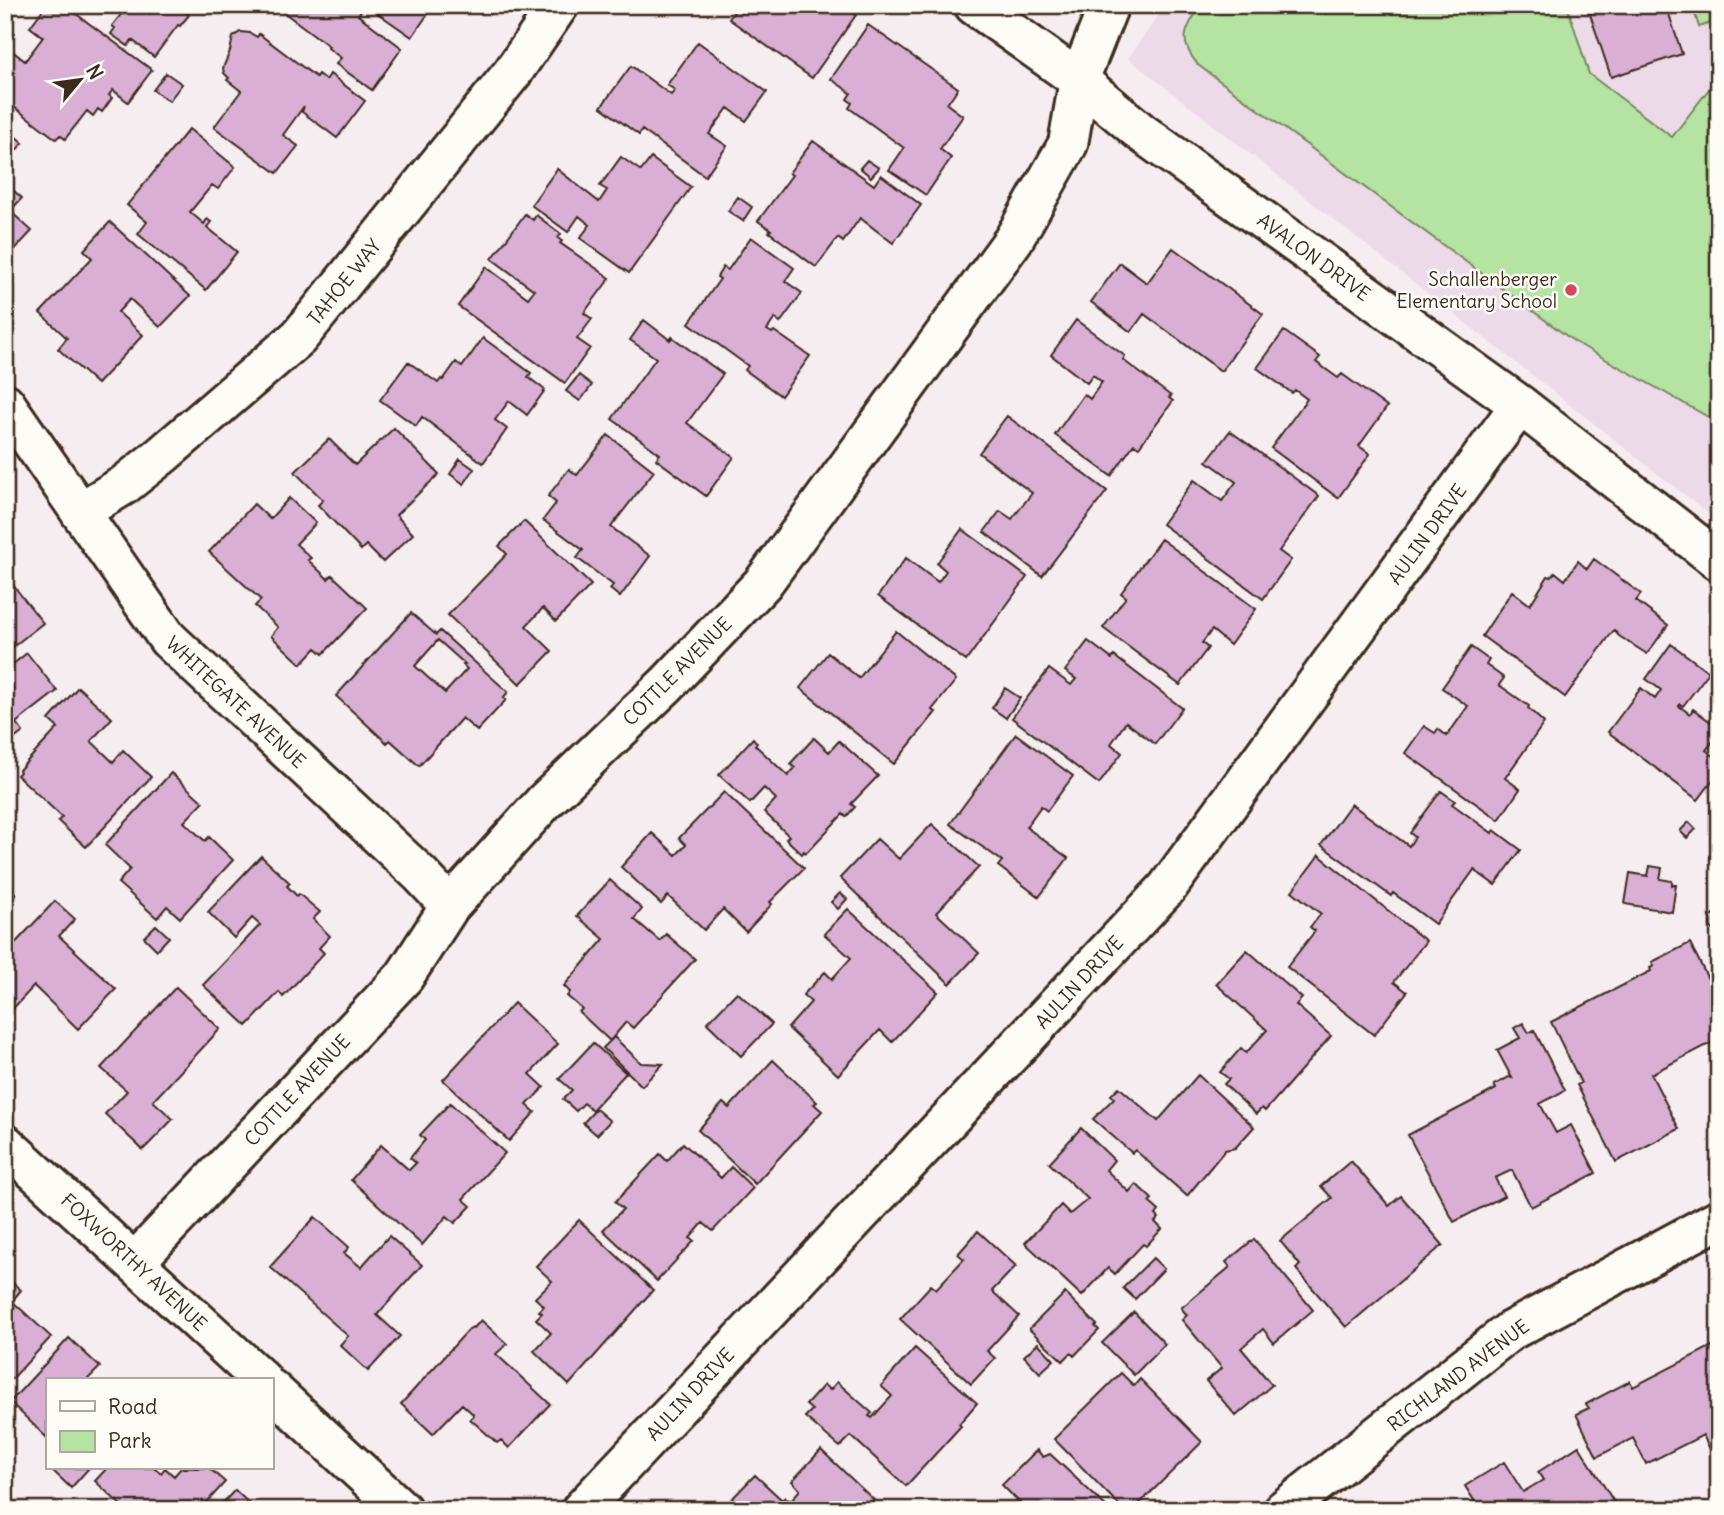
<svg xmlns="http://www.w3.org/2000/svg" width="1724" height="1515" font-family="Delius,sans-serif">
<rect width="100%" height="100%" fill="#f6edf0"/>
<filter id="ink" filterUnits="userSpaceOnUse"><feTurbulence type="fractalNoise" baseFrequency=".0143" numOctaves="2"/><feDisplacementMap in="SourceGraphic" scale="14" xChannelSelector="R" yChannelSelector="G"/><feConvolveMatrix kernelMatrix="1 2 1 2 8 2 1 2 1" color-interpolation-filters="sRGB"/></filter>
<g filter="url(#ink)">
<path fill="#eddae8" d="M 1166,5 L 1719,5 L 1719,522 L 1128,58 Z"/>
<path fill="#b4e3a2" stroke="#788660" stroke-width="2" d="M 1201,5 L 1567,5 L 1589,74 L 1672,137 L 1719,76 L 1719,423 L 1575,342 L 1198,65 C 1177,39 1185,31 1201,5 Z
M 1692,5 L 1719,5 L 1719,20 L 1699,27 Z"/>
<path fill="#d9afd5" stroke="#3b2a1e" stroke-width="2" fill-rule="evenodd" d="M 46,5 L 64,5 L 152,70 L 128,102 L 113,90 L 109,95 L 112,98 L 102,112 L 98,109 L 93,116 L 87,111 L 65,139 L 60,135 L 56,139 L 5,100 L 5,58 L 11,50 L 25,61 L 43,37 L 30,27 Z
M 110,5 L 193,5 L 187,13 L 189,15 L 180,26 L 178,25 L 154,57 L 132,40 L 128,46 L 111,34 L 115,28 L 112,26 L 122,13 Z
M 280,5 L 365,5 L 358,15 L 402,48 L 372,90 L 336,64 L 341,58 L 328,48 L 329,46 L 278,8 Z
M 376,5 L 434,5 L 412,37 L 373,10 Z
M 738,5 L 799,5 L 810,13 L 816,5 L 843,5 L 856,15 L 812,78 L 729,19 Z
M 1587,5 L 1666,5 L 1682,54 L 1611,77 Z
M 868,25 L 958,88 L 947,104 L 963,116 L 940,149 L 951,158 L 926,195 L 889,170 L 904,148 L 849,108 L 852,103 L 847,99 L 851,93 L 831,79 Z
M 240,32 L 250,33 L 257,37 L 259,34 L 316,77 L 318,74 L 326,80 L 330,74 L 365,101 L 337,138 L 302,112 L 304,106 L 283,135 L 298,146 L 277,173 L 214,127 L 241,91 L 227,80 L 229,78 L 224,73 L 223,68 L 230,51 L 233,37 Z
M 698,42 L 767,92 L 746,121 L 728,108 L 709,134 L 727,146 L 705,176 L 642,130 L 639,135 L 601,107 L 631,66 L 671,95 L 675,90 L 667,85 Z
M 166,73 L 182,84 L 169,101 L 153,90 Z
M 5,106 L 14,112 L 9,121 L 5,118 Z
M 5,127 L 23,143 L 5,162 Z
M 189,129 L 235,167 L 218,189 L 212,185 L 190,212 L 204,224 L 207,219 L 211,222 L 207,227 L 237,252 L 206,290 L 138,234 L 147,222 L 127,205 Z
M 813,141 L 874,185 L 881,175 L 921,205 L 893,243 L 860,218 L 843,242 L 838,238 L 816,267 L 769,232 L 771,230 L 758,221 L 792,175 L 789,173 Z
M 621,157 L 641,171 L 651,158 L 691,187 L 629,273 L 580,238 L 590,225 L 579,216 L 568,232 L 531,205 L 557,169 L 599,202 L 607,190 L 600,186 Z
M 867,160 L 879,168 L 871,177 L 860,168 Z
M 5,183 L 22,198 L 10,211 L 32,231 L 5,260 Z
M 738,197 L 752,207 L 743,221 L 728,211 Z
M 525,214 L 533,220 L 536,215 L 561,234 L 558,238 L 562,241 L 560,243 L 610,278 L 584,313 L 592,319 L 577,339 L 590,348 L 565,383 L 458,306 L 486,267 L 528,298 L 534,290 L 492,259 Z
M 110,222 L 190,296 L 160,327 L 130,299 L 118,312 L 143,335 L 97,384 L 58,349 L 67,338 L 40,313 L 92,258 L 84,250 Z
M 751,237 L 794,268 L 785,281 L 802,293 L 780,323 L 775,318 L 767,330 L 772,333 L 774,331 L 810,356 L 781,396 L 745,370 L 748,366 L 689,323 L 720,279 L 717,277 L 723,267 L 728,270 Z
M 1173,248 L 1263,314 L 1221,371 L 1144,314 L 1131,332 L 1091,302 L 1120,263 L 1147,283 Z
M 644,320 L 670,340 L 672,337 L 723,374 L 687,423 L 734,457 L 706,496 L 656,459 L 660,454 L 612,419 L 656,358 L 630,340 Z
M 1076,320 L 1125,356 L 1123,360 L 1171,396 L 1169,398 L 1173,401 L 1139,447 L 1134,444 L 1111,476 L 1055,435 L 1084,394 L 1090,399 L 1102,382 L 1093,375 L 1087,383 L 1051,355 Z
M 1284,331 L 1320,357 L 1316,362 L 1338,378 L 1342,374 L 1387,407 L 1359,446 L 1370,454 L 1338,498 L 1271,448 L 1307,399 L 1295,390 L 1292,393 L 1257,368 Z
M 483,338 L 531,373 L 528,377 L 545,390 L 527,415 L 509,401 L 495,420 L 507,429 L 483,463 L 422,417 L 416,426 L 380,400 L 408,362 L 438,383 L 441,379 L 443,380 L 456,362 L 462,367 Z
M 579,375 L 592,385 L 580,401 L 566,391 Z
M 1007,416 L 1107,491 L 1042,576 L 984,532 L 1000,511 L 1012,519 L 1032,493 L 979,453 Z
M 394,428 L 439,474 L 396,515 L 413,534 L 383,562 L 366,545 L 361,550 L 318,505 L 323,500 L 295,472 L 329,439 L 355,465 Z
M 1230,431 L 1319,496 L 1279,551 L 1291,560 L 1263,599 L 1162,524 L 1194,480 L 1222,501 L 1236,482 L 1207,461 Z
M 608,435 L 654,471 L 611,527 L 650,556 L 620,597 L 610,589 L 613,585 L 577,558 L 583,550 L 543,520 L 556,503 L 548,496 L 569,469 L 577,475 Z
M 460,459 L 474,469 L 464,484 L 450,474 Z
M 289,498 L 316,523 L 296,544 L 311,558 L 308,560 L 328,579 L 332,575 L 367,608 L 323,654 L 316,648 L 301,664 L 271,636 L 278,627 L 255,606 L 261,600 L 209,552 L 254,504 L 270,519 Z
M 524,521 L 591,585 L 556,621 L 543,608 L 526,626 L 552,651 L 520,684 L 448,615 L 507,554 L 499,546 Z
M 962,529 L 1027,577 L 966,661 L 878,596 L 906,558 L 938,582 L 946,571 L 937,563 Z
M 1161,539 L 1256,609 L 1230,645 L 1212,630 L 1202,643 L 1208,648 L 1180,685 L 1103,628 L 1126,597 L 1121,593 Z
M 1594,559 L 1641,594 L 1636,601 L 1668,625 L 1647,654 L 1619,636 L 1614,630 L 1565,697 L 1482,636 L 1512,591 L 1530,605 L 1548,576 L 1551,577 L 1555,572 L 1565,580 L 1578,561 L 1587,569 Z
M 13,585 L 43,623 L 5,653 L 5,591 Z
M 411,613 L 436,635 L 440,631 L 508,692 L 503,698 L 506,700 L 477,731 L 462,718 L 419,766 L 390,740 L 387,743 L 336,696 ZM 438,640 L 465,664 L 463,665 L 467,669 L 445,693 L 415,666 Z
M 896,631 L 956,680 L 932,710 L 936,712 L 894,764 L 800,688 L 828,653 L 859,678 Z
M 1088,641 L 1112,659 L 1114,656 L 1182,708 L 1155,744 L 1126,722 L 1111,744 L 1122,753 L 1099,784 L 1012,718 L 1049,669 L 1071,685 L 1076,679 L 1065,671 Z
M 1671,644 L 1709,672 L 1683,706 L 1680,704 L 1679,706 L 1690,714 L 1693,709 L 1719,728 L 1719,734 L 1706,750 L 1719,760 L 1719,772 L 1698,800 L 1608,732 L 1641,688 L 1655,699 L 1661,690 L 1646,679 Z
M 1471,647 L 1489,660 L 1486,665 L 1504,678 L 1499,685 L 1529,706 L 1528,708 L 1544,723 L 1505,778 L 1520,789 L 1499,820 L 1405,753 L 1424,726 L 1435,733 L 1438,729 L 1447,736 L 1468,706 L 1442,688 Z
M 27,653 L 57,691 L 16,723 L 23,732 L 5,746 L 5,667 L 7,669 Z
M 78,687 L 112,718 L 91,741 L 113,762 L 123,750 L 151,777 L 86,847 L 58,821 L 62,817 L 17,775 L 20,772 L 19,770 L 58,728 L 49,720 Z
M 1005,688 L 1020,698 L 1006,718 L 992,708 Z
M 1016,734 L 1073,776 L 1047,811 L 1041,806 L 1026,827 L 1068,858 L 1039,897 L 998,866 L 1002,861 L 950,824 Z
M 753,738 L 757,743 L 755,745 L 788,776 L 795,768 L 790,764 L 814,738 L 829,752 L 839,741 L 878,776 L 851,804 L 855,807 L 846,817 L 843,814 L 806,853 L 804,851 L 802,854 L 786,839 L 789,836 L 764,812 L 776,799 L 764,788 L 750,803 L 719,775 Z
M 171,773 L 203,802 L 184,822 L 205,841 L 209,837 L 233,860 L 180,918 L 167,906 L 157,918 L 118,883 L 130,869 L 105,845 Z
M 1441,791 L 1455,801 L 1452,804 L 1492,833 L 1494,830 L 1521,850 L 1495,885 L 1474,870 L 1435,924 L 1393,893 L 1391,896 L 1321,845 L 1351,804 L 1409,846 L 1415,837 L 1410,833 Z
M 724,792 L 804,868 L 770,902 L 772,904 L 746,932 L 723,909 L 704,930 L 668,896 L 661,904 L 621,867 L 652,833 L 676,855 L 686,845 L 679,838 Z
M 1689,822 L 1696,829 L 1687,838 L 1680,831 Z
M 932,824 L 979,867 L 936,913 L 979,953 L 950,984 L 840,878 L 877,839 L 899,859 Z
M 1319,855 L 1426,941 L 1394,982 L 1407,992 L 1374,1035 L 1287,967 L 1315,931 L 1310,927 L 1321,914 L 1292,891 Z
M 261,856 L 290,883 L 287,886 L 297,896 L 299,894 L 320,912 L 313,919 L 330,936 L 319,948 L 324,953 L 283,997 L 279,992 L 247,1026 L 203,985 L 260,925 L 252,918 L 234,938 L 208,912 Z
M 1650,866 L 1662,868 L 1660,879 L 1672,881 L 1672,885 L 1676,885 L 1672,912 L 1625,904 L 1630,873 L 1648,876 Z
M 610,880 L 642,909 L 634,919 L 660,941 L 666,934 L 695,959 L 633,1028 L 626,1022 L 610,1041 L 579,1012 L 582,1009 L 567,996 L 570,992 L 564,986 L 604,939 L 577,916 Z
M 5,884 L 16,894 L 5,906 Z
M 840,893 L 847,899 L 838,909 L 831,902 Z
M 55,901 L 75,919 L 59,936 L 116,989 L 78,1029 L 34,986 L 5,1017 L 5,954 Z
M 848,909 L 938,992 L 892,1042 L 880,1030 L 838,1075 L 788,1028 L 811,1002 L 803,995 L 825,972 L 832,979 L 851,958 L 824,934 Z
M 1719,909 L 1719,938 L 1710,926 L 1711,917 Z
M 156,925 L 169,937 L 157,950 L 144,937 Z
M 1690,943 L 1719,1001 L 1719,1039 L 1651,1074 L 1679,1129 L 1616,1162 L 1577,1085 L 1581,1083 L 1551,1022 L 1651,971 L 1650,968 L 1654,966 L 1652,962 Z
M 1247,950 L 1302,998 L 1296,1005 L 1331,1036 L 1265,1111 L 1262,1108 L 1256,1114 L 1224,1084 L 1229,1079 L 1220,1072 L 1241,1048 L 1246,1053 L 1267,1030 L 1216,984 Z
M 176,987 L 220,1029 L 153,1101 L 173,1119 L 143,1150 L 105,1114 L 127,1091 L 101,1068 Z
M 737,992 L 772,1024 L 741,1056 L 707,1023 Z
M 514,1003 L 558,1044 L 530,1074 L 544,1087 L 527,1105 L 535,1112 L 509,1141 L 443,1080 Z
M 1523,1023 L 1529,1033 L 1534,1030 L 1565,1090 L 1540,1104 L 1556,1133 L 1571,1125 L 1596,1173 L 1531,1207 L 1512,1170 L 1495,1178 L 1504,1196 L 1454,1222 L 1408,1135 L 1496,1089 L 1494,1085 L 1509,1077 L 1512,1078 L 1497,1050 L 1520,1038 L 1514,1028 Z
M 614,1037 L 641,1063 L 663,1064 L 642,1086 L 603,1048 Z
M 593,1043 L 626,1073 L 592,1110 L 584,1103 L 576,1111 L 563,1099 L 572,1090 L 559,1079 Z
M 773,1060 L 817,1102 L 814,1104 L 822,1111 L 755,1184 L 698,1130 L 723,1103 L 729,1108 Z
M 1198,1075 L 1254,1127 L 1235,1148 L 1225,1150 L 1187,1196 L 1135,1150 L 1132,1153 L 1093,1119 L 1114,1098 L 1111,1095 L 1119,1087 L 1158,1121 Z
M 450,1103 L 505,1153 L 463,1199 L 471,1206 L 455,1223 L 447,1216 L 422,1245 L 351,1180 L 381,1145 L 409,1170 L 416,1163 L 410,1158 L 425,1140 L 420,1135 Z
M 596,1109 L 610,1121 L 597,1135 L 583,1123 Z
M 1081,1128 L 1114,1160 L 1106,1170 L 1129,1192 L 1136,1184 L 1152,1199 L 1149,1202 L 1159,1211 L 1156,1215 L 1159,1218 L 1155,1222 L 1162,1229 L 1146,1246 L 1143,1244 L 1115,1274 L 1108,1268 L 1082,1296 L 1025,1243 L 1061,1205 L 1070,1214 L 1088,1199 L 1049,1163 Z
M 683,1143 L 721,1178 L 731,1167 L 753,1188 L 713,1231 L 703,1223 L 690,1238 L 694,1241 L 657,1281 L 603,1230 L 623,1209 L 615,1202 L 660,1154 L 667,1161 Z
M 1351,1161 L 1389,1206 L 1401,1196 L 1443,1245 L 1346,1327 L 1296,1269 L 1300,1265 L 1280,1241 L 1332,1198 L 1321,1186 Z
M 315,1217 L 349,1247 L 344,1253 L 361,1267 L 389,1236 L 422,1265 L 377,1315 L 400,1336 L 368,1371 L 340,1345 L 348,1336 L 270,1267 Z
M 579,1220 L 653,1290 L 569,1385 L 534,1351 L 551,1333 L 536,1319 L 542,1313 L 539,1311 L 544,1306 L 535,1298 L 552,1281 L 536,1266 Z
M 978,1231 L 1016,1266 L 992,1291 L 1019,1316 L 987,1351 L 995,1358 L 971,1384 L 900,1319 L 931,1285 L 936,1289 L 964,1259 L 958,1254 Z
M 1254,1239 L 1313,1310 L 1274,1343 L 1263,1329 L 1241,1348 L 1272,1385 L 1236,1416 L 1206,1381 L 1222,1368 L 1182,1320 L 1187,1315 L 1181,1308 L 1230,1267 L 1226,1262 Z
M 1153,1258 L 1164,1269 L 1135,1299 L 1123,1288 Z
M 5,1276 L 21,1290 L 12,1301 L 51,1337 L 12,1379 L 5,1374 Z
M 1065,1293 L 1097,1325 L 1095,1326 L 1099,1330 L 1074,1356 L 1071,1353 L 1063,1361 L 1029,1329 Z
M 1134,1312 L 1165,1344 L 1134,1375 L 1102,1343 Z
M 481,1320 L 507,1344 L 496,1354 L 550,1404 L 509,1448 L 501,1440 L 497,1443 L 470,1419 L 474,1415 L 462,1404 L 433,1434 L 401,1404 L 469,1329 L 473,1327 L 474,1328 Z
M 69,1338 L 100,1367 L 87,1380 L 47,1380 L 47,1438 L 10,1402 Z
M 1038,1343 L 1054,1360 L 1040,1373 L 1024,1356 Z
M 1714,1345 L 1719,1354 L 1719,1467 L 1703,1435 L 1646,1464 L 1633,1438 L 1597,1457 L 1576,1414 L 1589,1408 L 1586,1404 L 1630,1381 L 1633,1387 Z
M 915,1348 L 977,1403 L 959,1424 L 961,1426 L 906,1486 L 851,1436 L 840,1447 L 805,1417 L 812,1410 L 806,1405 L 824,1385 L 830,1390 L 837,1382 L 872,1413 L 869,1416 L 872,1418 L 892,1396 L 881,1386 Z
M 1121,1373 L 1134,1386 L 1140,1379 L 1202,1442 L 1133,1510 L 1124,1510 L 1054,1439 Z
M 1579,1446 L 1619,1510 L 1480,1510 L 1465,1486 L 1504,1462 L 1523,1492 L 1543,1480 L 1538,1472 Z
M 821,1450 L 874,1500 L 865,1510 L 727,1510 L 724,1507 L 755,1475 L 782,1500 L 785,1497 L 790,1501 L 800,1490 L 792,1481 Z
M 1037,1450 L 1043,1457 L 1050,1454 L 1110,1510 L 1018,1510 L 1021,1504 L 1002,1485 Z
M 50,1468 L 89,1468 L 71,1488 Z
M 107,1468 L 155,1468 L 161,1473 L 165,1468 L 174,1476 L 181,1468 L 209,1468 L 225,1482 L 200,1510 L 126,1510 L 95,1481 Z
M 235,1490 L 256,1510 L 216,1510 Z"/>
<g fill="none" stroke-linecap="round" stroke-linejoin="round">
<g stroke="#3b2a1e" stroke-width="44">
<path id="minor" d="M 974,5 L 1079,80 L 1142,133 L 1520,405 L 1719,561
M 5,403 L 168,639 L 420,874 L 450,906
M 80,512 L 124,485 L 162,455 L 299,337 L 513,72 L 559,5
M 135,1262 L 404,977 L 450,906 L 544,802 L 667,684 L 763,583 L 1014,239 L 1068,144 L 1079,80 L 1109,5
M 581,1510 L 1167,888 L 1520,405
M 1283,1510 L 1510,1331 L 1719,1219"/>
</g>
<g stroke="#3b2a1e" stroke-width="44">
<path id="tertiary" d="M 5,1144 L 262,1380
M 271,1389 L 402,1510"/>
</g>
<use href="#minor" stroke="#fdfcf7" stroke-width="38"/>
<use href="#tertiary" stroke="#fdfcf7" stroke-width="38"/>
</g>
</g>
<circle fill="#d1495b" stroke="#fdfcf7" stroke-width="2.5" cx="1571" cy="290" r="7"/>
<g text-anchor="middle" stroke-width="5" stroke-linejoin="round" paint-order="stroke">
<g font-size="19" fill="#3b2a1e" stroke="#fdfcf7">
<text transform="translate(1314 257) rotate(36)" y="7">AVALON DRIVE</text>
<text transform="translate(344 282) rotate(-51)" y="7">TAHOE WAY</text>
<text transform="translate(1427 534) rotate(-54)" y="7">AULIN DRIVE</text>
<text transform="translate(677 671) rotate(-45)" y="7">COTTLE AVENUE</text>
<text transform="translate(236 702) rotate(43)" y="7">WHITEGATE AVENUE</text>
<text transform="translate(1079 982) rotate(-47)" y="7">AULIN DRIVE</text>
<text transform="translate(297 1090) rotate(-47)" y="7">COTTLE AVENUE</text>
<text transform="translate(134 1262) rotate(43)" y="7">FOXWORTHY AVENUE</text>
<text transform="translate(1458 1375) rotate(-37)" y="7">RICHLAND AVENUE</text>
<text transform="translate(690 1394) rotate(-47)" y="7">AULIN DRIVE</text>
</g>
<g font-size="19" fill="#3b2a1e" stroke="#fdfcf7" text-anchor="end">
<text x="1557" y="286">Schallenberger<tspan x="1557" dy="22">Elementary School</tspan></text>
</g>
</g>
<rect width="1724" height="1515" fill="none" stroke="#fdfcf7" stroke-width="28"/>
<rect x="14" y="14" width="1696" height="1487" fill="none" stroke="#3b2a1e" stroke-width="2.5" filter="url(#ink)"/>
<rect x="46" y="1378" width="228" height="91" fill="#fdfcf7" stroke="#afa8a0" stroke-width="2"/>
<rect x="60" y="1401" width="35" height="10" fill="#fdfcf7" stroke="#afa8a0" stroke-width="2"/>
<text x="108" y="1414" font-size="21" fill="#3b2a1e">Road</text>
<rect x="60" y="1431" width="35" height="21" fill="#b4e3a2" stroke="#afa8a0" stroke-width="2"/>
<text x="108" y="1448" font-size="21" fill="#3b2a1e">Park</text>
<g transform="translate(80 80) rotate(61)" stroke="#fdfcf7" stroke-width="5" paint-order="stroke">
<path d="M0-5L12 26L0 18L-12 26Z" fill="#3b2a1e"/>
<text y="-10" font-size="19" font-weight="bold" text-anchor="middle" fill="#3b2a1e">N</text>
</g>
</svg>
